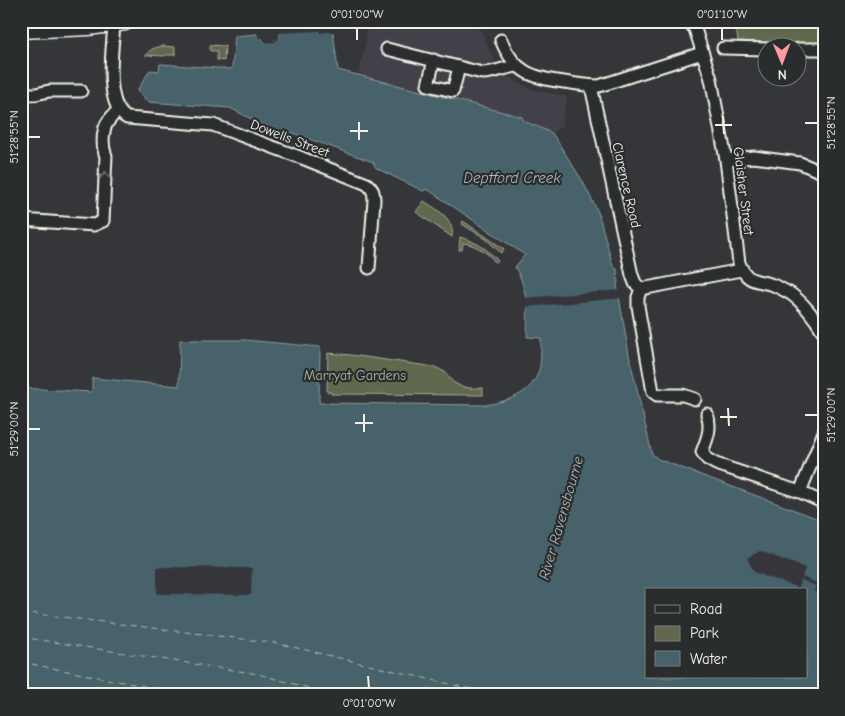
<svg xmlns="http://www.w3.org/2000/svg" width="845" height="716" font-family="'Comic Neue',sans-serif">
<rect width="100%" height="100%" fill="#35363a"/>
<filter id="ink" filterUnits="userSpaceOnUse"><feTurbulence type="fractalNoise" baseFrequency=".02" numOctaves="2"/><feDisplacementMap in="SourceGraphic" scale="10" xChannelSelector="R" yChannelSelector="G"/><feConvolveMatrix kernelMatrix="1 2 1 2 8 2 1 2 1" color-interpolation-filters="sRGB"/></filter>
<g filter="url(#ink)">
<path fill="#424048" d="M 451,21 L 476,21 L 495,61 L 495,64 L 509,77 L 532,90 L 565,96 L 567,98 L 561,127 L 552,133 L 524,121 L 522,117 L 515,115 L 358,75 L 366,41 L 366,28 Z"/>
<path fill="#61674d" stroke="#aaac9a" d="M 735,21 L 824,21 L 824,44 L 738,41 Z
M 210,45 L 225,46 L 224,61 L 217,60 L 217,51 L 210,51 Z
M 162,46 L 175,47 L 175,55 L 166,55 L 165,56 L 145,55 L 152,49 Z
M 424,201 C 437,210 455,218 452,237 L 416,212 Z
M 463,221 L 504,249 L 501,253 L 486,239 L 462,224 Z
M 460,237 C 476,242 487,248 498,261 L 496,263 C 487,252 477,245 463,243 L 462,250 L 459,250 Z
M 328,353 L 351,355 L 435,367 L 445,372 L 453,382 L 460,386 L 469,388 L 483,388 L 483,395 L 331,394 L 331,392 L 327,392 Z"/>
<path fill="#47626b" stroke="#8c9b9d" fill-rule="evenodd" d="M 278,21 L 320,21 L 320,32 L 333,32 L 338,70 L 515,115 L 522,117 L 524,121 L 552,133 L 582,180 L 598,212 L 613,266 L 617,269 L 618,283 L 617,285 L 629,355 L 652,454 L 658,459 L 824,521 L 824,695 L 21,695 L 21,388 L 92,392 L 92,378 L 179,386 L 180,340 L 245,340 L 320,347 L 319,403 L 486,405 C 511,400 534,394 540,366 C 541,357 541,347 541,338 L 527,337 C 528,313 528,289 515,267 L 525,255 L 427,189 L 423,191 L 376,168 L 373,162 L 290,132 L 286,133 L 261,124 L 230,108 L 148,102 L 137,91 L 150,70 L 159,71 L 160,64 L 232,69 L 235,36 L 257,34 L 258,39 L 262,38 L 266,43 L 279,38 ZM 646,590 L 806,590 L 806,677 L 646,677 Z"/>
<path fill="#35363a" d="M 276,21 L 322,21 L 322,30 L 334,29 L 336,32 L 320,33 L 320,31 L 279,33 L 279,38 L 275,42 L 266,43 L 262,38 L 258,39 L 257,32 L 260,33 L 260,36 L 263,36 L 267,40 L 274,40 L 277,37 Z
M 621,290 L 622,298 L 527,307 L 524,338 L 526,318 L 524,298 Z
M 760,551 L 805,568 L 802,577 L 817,583 L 818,582 L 824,581 L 824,596 L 814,591 L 816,586 L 801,580 L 798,588 L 754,572 L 747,558 Z
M 157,567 L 252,568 L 251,595 L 157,594 Z"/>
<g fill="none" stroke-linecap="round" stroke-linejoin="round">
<path stroke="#afb8b6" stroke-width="1" stroke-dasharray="6 5" stroke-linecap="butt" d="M 21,612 L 276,643 L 496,695
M 21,637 L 258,674 L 334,695
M 21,662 L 189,695"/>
<g stroke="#f4f1e8" stroke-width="15">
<path id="minor" d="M 688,21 L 695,29 L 711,79 L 726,160 L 739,263 C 748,284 755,279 773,285 C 779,287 785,291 791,294 C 805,304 815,318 824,333
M 114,23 C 113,47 103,104 127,118 L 213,125 L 302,158 L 367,184 C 373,189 374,193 374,200 L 369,268
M 501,40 C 514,72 532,78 564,82 C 576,84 587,86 599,86 L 702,53
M 723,48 L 768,49
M 387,49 L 482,73 C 496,73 504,67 518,66
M 798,49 L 824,49
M 434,60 L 428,85 L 453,91 L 459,67
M 591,86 L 632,275 L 635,283 L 641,289
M 21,94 L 36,94 L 49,91 L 81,91
M 726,160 L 754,157 L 800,163 L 824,173
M 21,220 L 94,225 L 103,221 L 106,156 C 102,147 102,132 107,123 C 110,118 115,114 118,109
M 641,289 L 638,297 L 638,306 L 653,392 L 657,395 L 683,395 L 695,399
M 641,289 L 741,270
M 707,414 C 712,428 707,439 702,452 L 707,459 L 716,464 L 800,492 L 824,503
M 800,492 L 824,432"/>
</g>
<g stroke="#f4f1e8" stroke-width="21">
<path id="primary" d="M 21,29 L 88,26 L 125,21"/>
</g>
<use href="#minor" stroke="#2a2d2e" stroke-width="11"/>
<use href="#primary" stroke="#2a2d2e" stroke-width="18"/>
</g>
<defs><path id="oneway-chevron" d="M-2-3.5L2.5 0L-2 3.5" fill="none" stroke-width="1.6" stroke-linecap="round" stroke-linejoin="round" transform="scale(1.25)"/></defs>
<use stroke="#71726f" href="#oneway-chevron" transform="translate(105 175) rotate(-88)"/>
</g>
<path fill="none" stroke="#f4f1e8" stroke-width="2" d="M 357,28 L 357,40M 722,28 L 722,40M 723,116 L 724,134M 359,122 L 359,140M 805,123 L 818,123M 715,125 L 732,125M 350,131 L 368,131M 28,137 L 40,137M 728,408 L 729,426M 364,414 L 364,432M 805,415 L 818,415M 720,417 L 737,417M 355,423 L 373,423M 28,429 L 40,429M 368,676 L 369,688"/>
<g text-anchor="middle" stroke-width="4.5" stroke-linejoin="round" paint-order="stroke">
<g font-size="14" fill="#f4f1e8" stroke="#2a2d2e">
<text transform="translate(290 138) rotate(21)" y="5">Dowells Street</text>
<text transform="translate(627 185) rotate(77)" y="5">Clarence Road</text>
<text transform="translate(744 191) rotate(83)" y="5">Glaisher Street</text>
</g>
<g font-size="14" fill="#b2b3a2" stroke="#2a2d2e">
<text x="355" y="380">Marryat Gardens</text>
</g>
<g font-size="15" font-style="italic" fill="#afb8b6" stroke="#2a2d2e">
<text x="512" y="183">Deptford Creek</text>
<text transform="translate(561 518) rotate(-74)" y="5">River Ravensbourne</text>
</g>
</g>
<rect width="845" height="716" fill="none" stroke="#2a2d2e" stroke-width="55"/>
<rect x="645" y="588" width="162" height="90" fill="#2a2d2e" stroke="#7b7b78"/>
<rect x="655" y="605" width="25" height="8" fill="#2a2d2e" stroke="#7b7b78"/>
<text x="690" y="614" font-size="15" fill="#f4f1e8">Road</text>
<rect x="655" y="626" width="25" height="15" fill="#61674d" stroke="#7b7b78"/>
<text x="690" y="638" font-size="15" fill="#f4f1e8">Park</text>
<rect x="655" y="651" width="25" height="15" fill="#47626b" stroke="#7b7b78"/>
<text x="690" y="664" font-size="15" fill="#f4f1e8">Water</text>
<g transform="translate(782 62) rotate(179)"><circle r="24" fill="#2a2d2e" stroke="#7b7b78"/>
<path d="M0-4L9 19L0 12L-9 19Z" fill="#ff9aa2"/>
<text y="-8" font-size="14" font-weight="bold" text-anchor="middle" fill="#f4f1e8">N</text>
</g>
<rect x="28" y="28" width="790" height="660" fill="none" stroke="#f4f1e8" stroke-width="2"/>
<g font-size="12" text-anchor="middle" fill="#f4f1e8">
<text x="357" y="18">0°01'00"W</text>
<text x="722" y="18">0°01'10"W</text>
<text transform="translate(831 123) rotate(-90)" y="4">51°28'55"N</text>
<text transform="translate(14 137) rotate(-90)" y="4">51°28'55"N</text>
<text transform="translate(831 415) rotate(-90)" y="4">51°29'00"N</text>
<text transform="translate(14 429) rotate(-90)" y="4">51°29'00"N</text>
<text x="369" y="707">0°01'00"W</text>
</g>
</svg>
